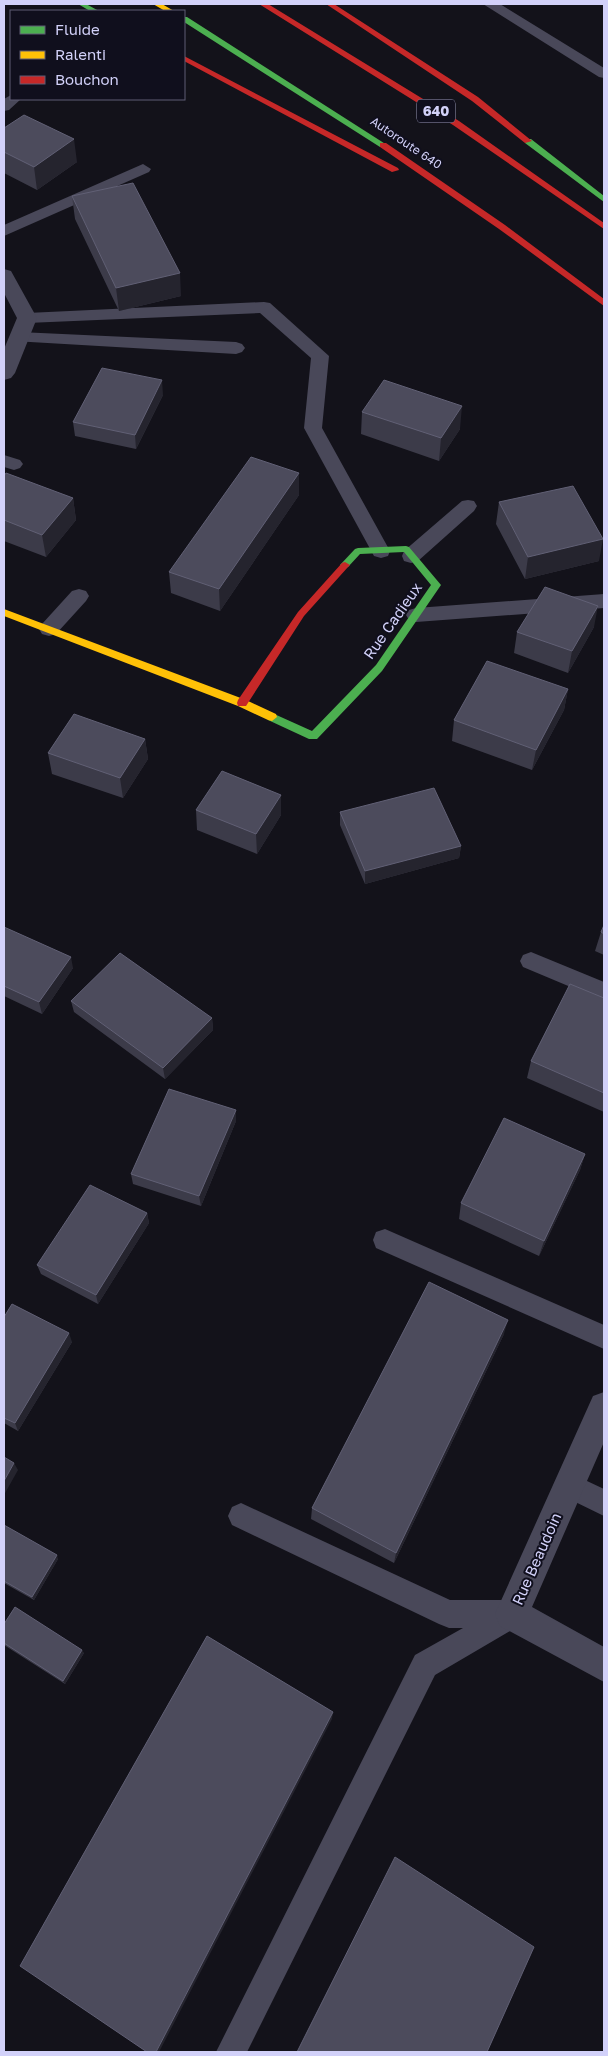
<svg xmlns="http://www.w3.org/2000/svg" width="608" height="2056" font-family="'Golos Text',sans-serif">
<rect width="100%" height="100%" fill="#13121a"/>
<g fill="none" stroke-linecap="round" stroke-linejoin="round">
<path fill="#494859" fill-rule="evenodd" d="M 483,4 L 500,4 L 604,68 L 604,78 L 599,77 Z
M 11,95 L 11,99 L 21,99 L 9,110 L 4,111 L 4,99 Z
M 143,164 L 151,169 L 149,172 L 4,236 L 4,225 Z
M 264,302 L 270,303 L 329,356 L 322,428 L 390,551 L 388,556 L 381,558 L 374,556 L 304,428 L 311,358 L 260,313 L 27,323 L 21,322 L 19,318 L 21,314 L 27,313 Z
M 19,332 L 236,342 L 242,344 L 245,348 L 242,352 L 236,354 L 13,341 L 11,337 L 13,333 Z
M 4,455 L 20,460 L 23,464 L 20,468 L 14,470 L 4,467 Z
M 468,500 L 474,501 L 477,506 L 474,511 L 418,561 L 411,563 L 404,561 L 402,556 L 404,551 L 462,501 Z
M 79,589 L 86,591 L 89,596 L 86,601 L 56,634 L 49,636 L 42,634 L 39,629 L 42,624 L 72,591 Z
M 604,594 L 604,608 L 416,622 L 409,620 L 406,615 L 409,610 L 416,608 Z
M 531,952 L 604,982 L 604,1001 L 523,967 L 520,961 L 523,955 Z
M 385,1229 L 604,1325 L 604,1349 L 376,1248 L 373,1240 L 376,1232 Z
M 570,1473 L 604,1489 L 604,1516 L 561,1495 L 557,1486 L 561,1477 Z
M 241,1503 L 450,1600 L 512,1600 L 522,1604 L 526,1614 L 522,1624 L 435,1675 L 247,2052 L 216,2052 L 415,1655 L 463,1628 L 449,1628 L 439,1624 L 232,1525 L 228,1516 L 232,1507 Z"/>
<path fill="#494859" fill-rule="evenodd" d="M 4,269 L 11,271 L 37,318 L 15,373 L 11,378 L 4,380 L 4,349 L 17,318 L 4,293 Z
M 604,1392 L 604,1442 L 532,1607 L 604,1647 L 604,1682 L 500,1626 L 495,1614 L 593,1396 Z"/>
<path fill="#4caf50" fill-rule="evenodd" d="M 78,4 L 86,4 L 99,11 L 90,11 Z
M 184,17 L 187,17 L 387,145 L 380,147 L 184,22 Z
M 525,139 L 531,139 L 604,196 L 604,202 L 525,143 Z
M 406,546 L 409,547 L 441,585 L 382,671 L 317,739 L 309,739 L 268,720 L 267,717 L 272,713 L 312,731 L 376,665 L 431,585 L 404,552 L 360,554 L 348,567 L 345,568 L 340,565 L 355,549 L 358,548 Z"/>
<path fill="#ffc107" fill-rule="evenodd" d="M 153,4 L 162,4 L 174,11 L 165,11 Z
M 4,609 L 246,700 L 276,714 L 277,717 L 272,721 L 268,720 L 238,706 L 4,616 Z"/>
<path fill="#c62828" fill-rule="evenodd" d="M 259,4 L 268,4 L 459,121 L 604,223 L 604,229 L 453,125 Z
M 326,4 L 334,4 L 478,97 L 532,141 L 525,143 L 472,101 Z
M 184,56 L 398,168 L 399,170 L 392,172 L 184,61 Z
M 380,143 L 386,143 L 505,225 L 604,299 L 604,306 L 499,229 L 380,147 Z
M 345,562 L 350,565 L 348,567 L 304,616 L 246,706 L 238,706 L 237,703 L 238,700 L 298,612 L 342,563 Z"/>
</g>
<path fill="#3c3b49" d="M 4,128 L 77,162 L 37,190 L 4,173 Z
M 72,196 L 181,296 L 119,311 L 75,219 Z
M 163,395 L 136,449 L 75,436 L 73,422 Z
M 362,412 L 460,429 L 439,461 L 361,434 Z
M 299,473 L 299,495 L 220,611 L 171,593 L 169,572 Z
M 4,476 L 73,498 L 76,520 L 46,557 L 4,541 Z
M 499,502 L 599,561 L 525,579 L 496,524 Z
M 594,627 L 568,673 L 514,653 L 517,632 Z
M 568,689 L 564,710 L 532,770 L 452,741 L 454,720 Z
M 145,739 L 148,759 L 123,798 L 52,774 L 48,753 Z
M 196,810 L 281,815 L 257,854 L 197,830 Z
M 340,812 L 461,846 L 459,858 L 365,884 L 340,825 Z
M 604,925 L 604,955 L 595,951 L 601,932 Z
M 4,927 L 73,968 L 42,1014 L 4,996 Z
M 604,998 L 604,1112 L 527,1078 L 531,1061 Z
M 71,1001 L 212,1018 L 213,1030 L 165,1079 L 74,1012 Z
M 236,1121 L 201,1206 L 133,1184 L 131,1174 Z
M 585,1154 L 580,1170 L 539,1256 L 459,1219 L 461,1203 Z
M 147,1213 L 149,1223 L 98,1304 L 41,1274 L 37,1265 Z
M 4,1317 L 72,1342 L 18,1431 L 4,1423 Z
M 504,1334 L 394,1563 L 311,1519 L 312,1508 Z
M 4,1525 L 58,1559 L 34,1600 L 4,1583 Z
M 4,1624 L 84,1653 L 65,1684 L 4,1645 Z"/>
<path fill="#25242e" d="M 74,139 L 77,162 L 37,190 L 34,167 Z
M 180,273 L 181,296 L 119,311 L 116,288 Z
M 162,380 L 163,395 L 136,449 L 135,435 Z
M 462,406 L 460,429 L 439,461 L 441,438 Z
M 299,473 L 299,495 L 220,611 L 219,589 Z
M 73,498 L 76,520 L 46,557 L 42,535 Z
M 603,539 L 599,561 L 525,579 L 528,557 Z
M 598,606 L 594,627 L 568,673 L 572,651 Z
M 568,689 L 564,710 L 532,770 L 536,750 Z
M 145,739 L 148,759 L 123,798 L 120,778 Z
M 281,795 L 281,815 L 257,854 L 256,834 Z
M 461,846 L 459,858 L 365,884 L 365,871 Z
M 71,957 L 73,968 L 42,1014 L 39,1002 Z
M 212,1018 L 213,1030 L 165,1079 L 163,1068 Z
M 236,1110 L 236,1121 L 201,1206 L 199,1196 Z
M 585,1154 L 580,1170 L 539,1256 L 544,1241 Z
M 147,1213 L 149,1223 L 98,1304 L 96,1295 Z
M 508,1320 L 504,1334 L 394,1563 L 396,1553 Z
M 69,1333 L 72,1342 L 18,1431 L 15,1423 Z
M 14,1463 L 18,1470 L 4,1495 L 4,1481 Z
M 57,1555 L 58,1559 L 34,1600 L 32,1597 Z
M 82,1650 L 84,1653 L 65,1684 L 63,1681 Z
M 333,1712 L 332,1719 L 159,2052 L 156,2052 Z"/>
<path fill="#4c4b5c" stroke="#616075" d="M 24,115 L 74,139 L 34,167 L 4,152 L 4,128 Z
M 133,183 L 180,273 L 116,288 L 72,196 Z
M 102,368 L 162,380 L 135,435 L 73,422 Z
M 384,380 L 462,406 L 441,438 L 362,412 Z
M 251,457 L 299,473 L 219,589 L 169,572 Z
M 6,473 L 73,498 L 42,535 L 4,520 L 4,476 Z
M 573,486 L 603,539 L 528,557 L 499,502 Z
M 545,587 L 598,606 L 572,651 L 517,632 Z
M 487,661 L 568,689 L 536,750 L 454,720 Z
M 74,714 L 145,739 L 120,778 L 48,753 Z
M 222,771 L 281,795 L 256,834 L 196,810 Z
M 434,788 L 461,846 L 365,871 L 340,812 Z
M 604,925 L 604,934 L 601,932 Z
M 4,927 L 71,957 L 39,1002 L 4,986 Z
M 120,953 L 212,1018 L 163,1068 L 71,1001 Z
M 570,984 L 604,998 L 604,1093 L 531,1061 Z
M 169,1089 L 236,1110 L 199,1196 L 131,1174 Z
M 504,1118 L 585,1154 L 544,1241 L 461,1203 Z
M 90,1185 L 147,1213 L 96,1295 L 37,1265 Z
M 429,1282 L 508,1320 L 396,1553 L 312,1508 Z
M 12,1304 L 69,1333 L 15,1423 L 4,1418 L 4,1317 Z
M 4,1457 L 14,1463 L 4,1481 Z
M 4,1525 L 57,1555 L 32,1597 L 4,1581 Z
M 15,1607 L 82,1650 L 63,1681 L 4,1643 L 4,1624 Z
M 207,1636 L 333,1712 L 156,2052 L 147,2052 L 20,1966 Z
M 395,1857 L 534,1947 L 487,2052 L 297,2052 Z"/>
<g text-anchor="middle" stroke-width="4" stroke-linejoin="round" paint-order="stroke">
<g font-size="12" fill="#d2d1f9" stroke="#100f1d">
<text transform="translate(406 143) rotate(34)" y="4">Autoroute 640</text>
</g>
<rect fill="#100f1d" stroke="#9897b7" stroke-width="1" x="417" y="99.5" width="38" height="23" rx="4"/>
<g font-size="14" font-weight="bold" fill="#d2d1f9">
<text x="436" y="116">640</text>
</g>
<g font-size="15" fill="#d2d1f9" stroke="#100f1d">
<text transform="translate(393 621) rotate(-55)" y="5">Rue Cadieux</text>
<text transform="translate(537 1559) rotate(-66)" y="5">Rue Beaudoin</text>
</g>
</g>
<rect width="608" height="2056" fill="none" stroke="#d2d1f9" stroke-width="10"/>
<rect x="10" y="10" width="175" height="90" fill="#100f1d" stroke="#5e5d75"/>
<rect x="20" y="26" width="25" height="8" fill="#4caf50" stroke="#5e5d75"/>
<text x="55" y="35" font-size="15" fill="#d2d1f9">Fluide</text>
<rect x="20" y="51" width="25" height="8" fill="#ffc107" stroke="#5e5d75"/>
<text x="55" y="60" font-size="15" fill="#d2d1f9">Ralenti</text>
<rect x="20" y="76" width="25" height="8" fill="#c62828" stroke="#5e5d75"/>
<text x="55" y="85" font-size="15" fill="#d2d1f9">Bouchon</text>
</svg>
